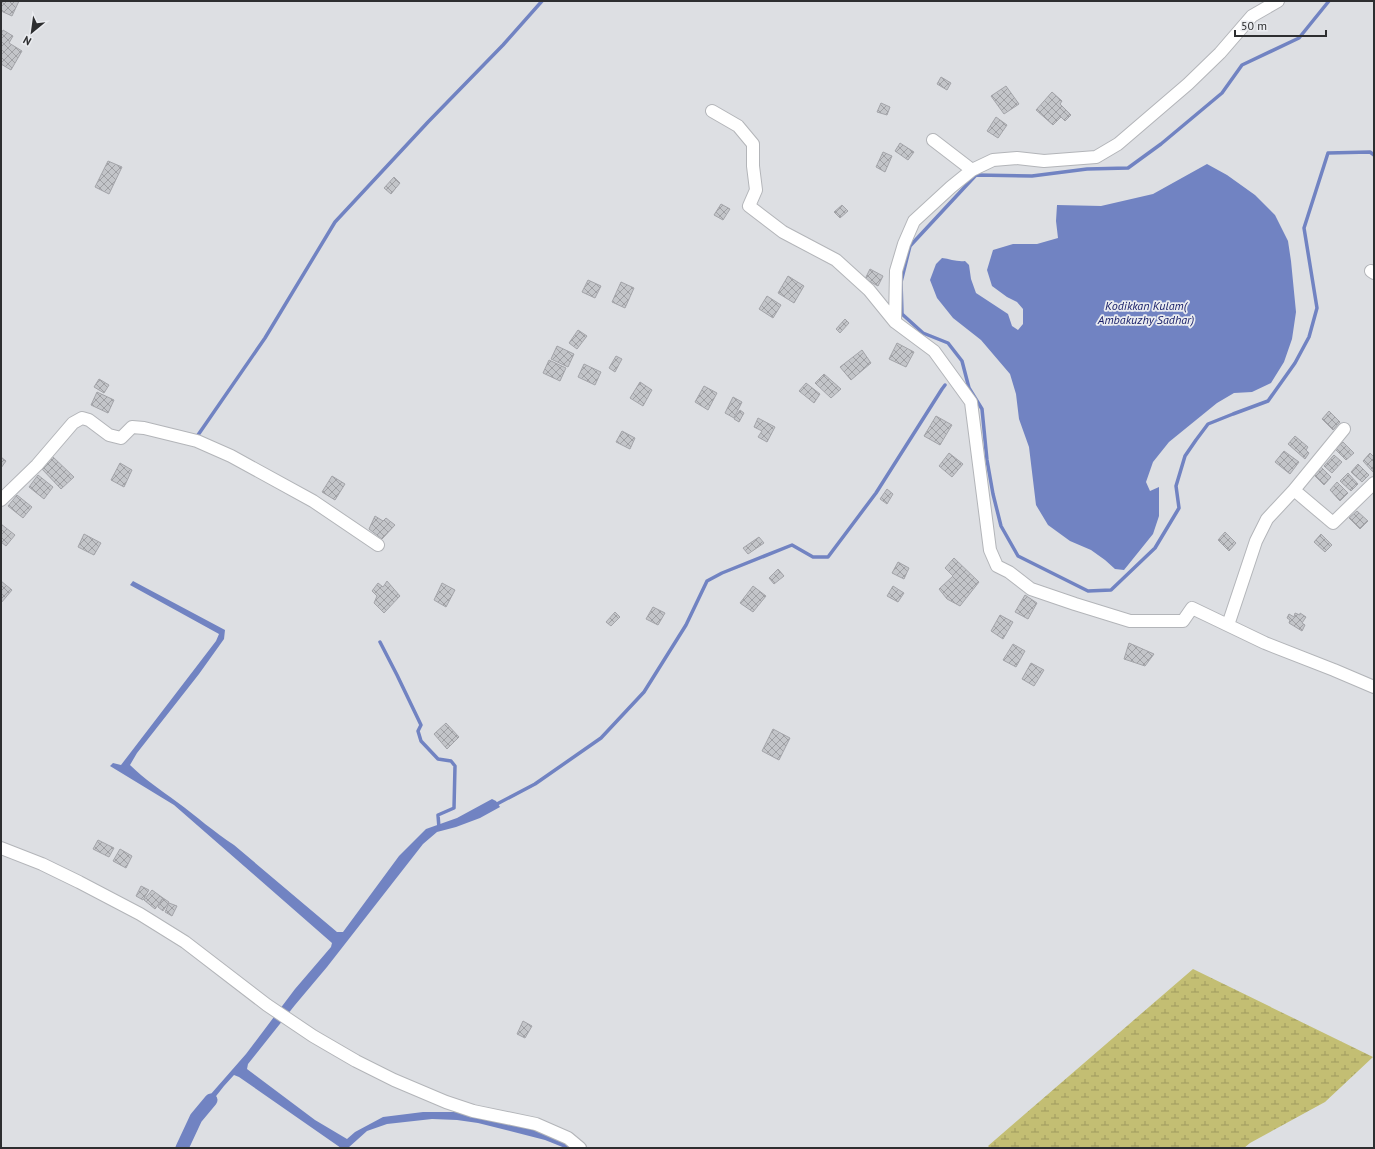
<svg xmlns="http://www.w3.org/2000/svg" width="1375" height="1149" font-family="'PT Sans',sans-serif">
<defs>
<pattern id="wetland-marsh" width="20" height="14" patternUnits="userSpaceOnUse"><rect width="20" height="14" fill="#c3be73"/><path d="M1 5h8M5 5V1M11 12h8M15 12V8" fill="none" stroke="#9f9b5f"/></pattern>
<pattern id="building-cross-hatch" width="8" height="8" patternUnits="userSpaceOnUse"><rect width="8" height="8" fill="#c3c5c9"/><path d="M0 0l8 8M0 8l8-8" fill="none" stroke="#9fa0a4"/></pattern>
</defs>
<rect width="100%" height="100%" fill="#dddfe3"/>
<path fill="url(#wetland-marsh)" d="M 1193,969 L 1373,1057 L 1325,1102 L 1250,1143 L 1244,1148 L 990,1148 L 988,1146 Z"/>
<path fill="#7183c2" d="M 1207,164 L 1227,175 L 1255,195 L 1275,215 L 1288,241 L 1291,261 L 1296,312 L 1292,339 L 1284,362 L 1271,383 L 1252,392 L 1234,393 L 1217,403 L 1169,442 L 1153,462 L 1146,482 L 1150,491 L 1159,487 L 1159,516 L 1153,534 L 1124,570 L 1115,569 L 1105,560 L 1091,550 L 1070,541 L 1048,525 L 1036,505 L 1029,447 L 1019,419 L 1016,394 L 1010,374 L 981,340 L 953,318 L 937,298 L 930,280 L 936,264 L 942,258 C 950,259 957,262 965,261 L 969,265 L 971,279 L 976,293 L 1008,314 L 1012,326 L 1018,330 L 1023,324 L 1023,309 L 1017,302 L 1007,297 L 992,286 L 987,270 L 993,250 L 1013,244 L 1037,244 L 1058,238 L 1056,221 L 1057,205 L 1101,206 L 1153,194 Z
M 133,581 L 225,630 L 224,639 L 199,674 L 137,753 L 130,765 C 144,779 161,790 177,802 C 196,816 214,832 234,845 L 337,932 L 343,932 L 399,856 L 426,829 L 457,818 L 492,799 L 496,801 L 500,807 L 480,818 L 456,827 L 437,832 L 423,844 L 327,967 L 295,1005 L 248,1064 L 247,1069 L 315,1120 L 347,1139 L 355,1132 L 383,1117 L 423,1112 L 456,1112 L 511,1123 L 551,1134 L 584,1148 L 565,1148 L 545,1140 L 478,1123 L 457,1120 L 432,1119 L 387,1124 L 367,1131 L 348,1148 L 341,1148 L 239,1077 L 234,1075 L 224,1086 L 202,1114 L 196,1111 L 246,1054 L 295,989 L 331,947 L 332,943 L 174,805 L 110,766 L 113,763 L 121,765 L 216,641 L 219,634 L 130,585 Z"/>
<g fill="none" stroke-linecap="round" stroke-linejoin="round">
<path stroke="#7183c2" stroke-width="3.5" d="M 1329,1 L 1299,38 L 1242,65 L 1222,93 L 1161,144 L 1128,168 L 1087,169 L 1032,176 L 976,175 L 910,246 L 901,282 L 902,314 L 923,333 L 948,343 L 962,361 L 969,388 L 982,409 L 987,460 L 993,494 L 1001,526 L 1018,556 L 1088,591 L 1111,590 L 1155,548 L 1179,508 L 1176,486 L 1185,456 L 1196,440 L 1208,424 L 1233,414 L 1268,401 L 1295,363 L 1309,337 L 1317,308 L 1304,228 L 1328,153 L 1370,152 L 1374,155
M 198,435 L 265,338 L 335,222 L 428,122 L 503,45 L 542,1
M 380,642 L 397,675 L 421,725 L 418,731 L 421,741 L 438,759 L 451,761 L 455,766 L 454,808 L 438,815 L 439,828
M 495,805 L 535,784 L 601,738 L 644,692 L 686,625 L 707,581 L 722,573 L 792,545 L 813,557 L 828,557 L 876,493 L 942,389 L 945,385"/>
<path stroke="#7183c2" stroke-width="13" d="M 182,1148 L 196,1118 L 211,1100"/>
</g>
<path fill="url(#building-cross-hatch)" stroke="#a3a4a9" d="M 1,1 L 19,1 L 12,16 L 1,11 Z
M 3,30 L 13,36 L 9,43 L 22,51 L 11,70 L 1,64 L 1,34 Z
M 941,77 L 951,83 L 947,90 L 937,84 Z
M 1006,86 L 1019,104 L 1004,114 L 991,96 Z
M 1052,92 L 1062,101 L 1060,104 L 1071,115 L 1065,121 L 1061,117 L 1053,125 L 1036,110 Z
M 881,103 L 890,107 L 887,115 L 877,112 Z
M 996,117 L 1007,125 L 998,138 L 987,131 Z
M 900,143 L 914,152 L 908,160 L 895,151 Z
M 883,152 L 892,156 L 885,172 L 876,167 Z
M 108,161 L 122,167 L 109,194 L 95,187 Z
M 394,177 L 400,183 L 391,194 L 384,188 Z
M 721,204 L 730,209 L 723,220 L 714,215 Z
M 842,205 L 848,211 L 840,218 L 834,212 Z
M 870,269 L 883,276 L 878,286 L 865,279 Z
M 788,276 L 804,286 L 794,303 L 778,293 Z
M 588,280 L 601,286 L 595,298 L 582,292 Z
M 621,282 L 634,288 L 625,308 L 612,302 Z
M 767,296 L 781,305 L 773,318 L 759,309 Z
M 845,319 L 849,323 L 840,333 L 836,329 Z
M 578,330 L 587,336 L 577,349 L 569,343 Z
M 897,343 L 914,352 L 906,367 L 889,359 Z
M 557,346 L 574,354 L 568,367 L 551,359 Z
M 862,350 L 871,363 L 851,380 L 840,367 Z
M 616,356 L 622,359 L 615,372 L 609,368 Z
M 549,360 L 566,368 L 560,381 L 543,373 Z
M 584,364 L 601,372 L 595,385 L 578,377 Z
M 824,374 L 841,389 L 831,398 L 815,383 Z
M 99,379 L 109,385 L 104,393 L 94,387 Z
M 640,382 L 652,390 L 643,406 L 630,398 Z
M 806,383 L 820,394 L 814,403 L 799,391 Z
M 704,386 L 717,393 L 708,410 L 695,402 Z
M 97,392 L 114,400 L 108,413 L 91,405 Z
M 733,397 L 742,402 L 734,418 L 725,413 Z
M 740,410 L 744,413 L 739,422 L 734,419 Z
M 1329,411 L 1340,422 L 1333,430 L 1322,419 Z
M 936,416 L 952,425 L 940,445 L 924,436 Z
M 758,418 L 775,427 L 767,442 L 758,437 L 762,431 L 754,427 Z
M 622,431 L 635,438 L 630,449 L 616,442 Z
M 1295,436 L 1308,447 L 1306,450 L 1309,453 L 1305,459 L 1288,444 Z
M 1343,442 L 1354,453 L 1346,460 L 1335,449 Z
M 1284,451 L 1299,462 L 1290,474 L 1275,462 Z
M 949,453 L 963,464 L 952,477 L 939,466 Z
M 1370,453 L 1374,457 L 1373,472 L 1363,461 Z
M 1334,455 L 1342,462 L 1332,473 L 1324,466 Z
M 52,456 L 74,477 L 61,489 L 41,468 Z
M 1,457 L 6,461 L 1,468 Z
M 120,463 L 132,470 L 124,487 L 111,480 Z
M 1358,464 L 1369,475 L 1362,482 L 1351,472 Z
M 1321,467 L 1331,477 L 1324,485 L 1313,474 Z
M 1348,473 L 1358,484 L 1351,491 L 1340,481 Z
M 38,475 L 53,487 L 44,499 L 29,487 Z
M 332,476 L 345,484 L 335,500 L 322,492 Z
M 1337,482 L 1348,493 L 1340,501 L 1330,490 Z
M 887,489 L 893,494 L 887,504 L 880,499 Z
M 17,495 L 32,507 L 23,518 L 8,506 Z
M 1357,511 L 1368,521 L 1360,529 L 1349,518 Z
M 375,516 L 383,521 L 386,518 L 395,525 L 382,539 L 369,529 Z
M 1,524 L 15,535 L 6,546 L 1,542 Z
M 1225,532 L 1236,543 L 1229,551 L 1218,540 Z
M 84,534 L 101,543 L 94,555 L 78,547 Z
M 1321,534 L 1332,545 L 1325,552 L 1314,542 Z
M 759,537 L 764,543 L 748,554 L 743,548 Z
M 954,558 L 979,582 L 960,606 L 947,599 L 939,589 L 953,576 L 945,568 Z
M 898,562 L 909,568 L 904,579 L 892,573 Z
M 778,569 L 784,576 L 774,584 L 769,578 Z
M 1,581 L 12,590 L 1,603 Z
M 387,581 L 400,596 L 384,613 L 374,603 L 377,596 L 372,591 L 378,583 L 383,587 Z
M 442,583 L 455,590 L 446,607 L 434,600 Z
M 753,586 L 766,596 L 753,612 L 740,603 Z
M 893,586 L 904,593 L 898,602 L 887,596 Z
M 1025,595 L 1037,603 L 1028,619 L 1015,612 Z
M 653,607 L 665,613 L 658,625 L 646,619 Z
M 615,612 L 620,617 L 611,626 L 606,622 Z
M 1295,613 L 1300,615 L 1300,613 L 1306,617 L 1302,623 L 1305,625 L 1302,631 L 1289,623 L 1290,620 L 1287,618 L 1289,614 L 1294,617 Z
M 1000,615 L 1013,622 L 1003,639 L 991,631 Z
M 1129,643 L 1154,654 L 1145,666 L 1124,659 Z
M 1013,644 L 1025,651 L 1016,667 L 1003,660 Z
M 1031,663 L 1044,670 L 1034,686 L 1022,679 Z
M 446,723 L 459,737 L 447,749 L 434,734 Z
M 773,729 L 790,738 L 779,760 L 762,751 Z
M 98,840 L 114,848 L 109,857 L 93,849 Z
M 120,849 L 132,856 L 126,868 L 113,861 Z
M 141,886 L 149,890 L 143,900 L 136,896 Z
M 152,890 L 163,898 L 155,909 L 144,900 Z
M 163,898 L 169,902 L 163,911 L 158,907 Z
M 169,903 L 177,906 L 172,916 L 165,912 Z
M 523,1021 L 532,1026 L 525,1038 L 517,1034 Z"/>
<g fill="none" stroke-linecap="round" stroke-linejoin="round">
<g stroke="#b3b5b9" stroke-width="14">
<path id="minor" d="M 712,111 L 738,126 L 753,144 L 753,166 L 756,190 L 749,206 L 783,232 L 836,260 L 869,290 L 895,322 L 934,351 L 971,402 L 990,550 L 997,566 L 1009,572 L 1031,589 L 1075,604 L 1130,621 L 1183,621 L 1192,608 L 1265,643 L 1334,670 L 1374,687
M 933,140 L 972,170
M 1371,271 L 1374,273
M 895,322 L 896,271 L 904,244 L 914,221 L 951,187 L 972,170 L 993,160 L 1017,158 L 1044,161 L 1096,157 L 1118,144 L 1188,84 L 1220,53 L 1252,16 L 1278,1
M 1294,490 L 1344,429
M 1,500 L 37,465 L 73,423 L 82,418 L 89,420 L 109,435 L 121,438 L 132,427 L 144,428 L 197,441 L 231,456 L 313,501 L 378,545
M 1228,625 L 1256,541 L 1267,519 L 1294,490 L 1333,523 L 1374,483
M 1,848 L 42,864 L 79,882 L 140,914 L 185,942 L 267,1005 L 313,1036 L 356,1061 L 394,1080 L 446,1102 L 473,1111 L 536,1124 L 568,1138 L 580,1148"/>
</g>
<use href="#minor" stroke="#fff" stroke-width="12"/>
</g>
<g text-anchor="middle" stroke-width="3.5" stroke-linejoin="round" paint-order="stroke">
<g font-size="12" font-style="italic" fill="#151c66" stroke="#eaecf0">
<text x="1146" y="310">Kodikkan Kulam(<tspan x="1146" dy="14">Ambakuzhy Sadhar)</tspan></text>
</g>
</g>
<rect width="1375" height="1149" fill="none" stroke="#2d2e30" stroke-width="4"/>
<g transform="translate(32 32) rotate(209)" stroke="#eaecf0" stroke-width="3" paint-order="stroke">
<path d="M0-3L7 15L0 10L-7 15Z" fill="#2d2e30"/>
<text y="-6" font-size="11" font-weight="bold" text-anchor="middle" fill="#2d2e30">N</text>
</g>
<path d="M1235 30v6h91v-6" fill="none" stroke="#2d2e30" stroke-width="2"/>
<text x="1241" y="30" font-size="12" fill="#2d2e30" stroke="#eaecf0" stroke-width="3" paint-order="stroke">50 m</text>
</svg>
